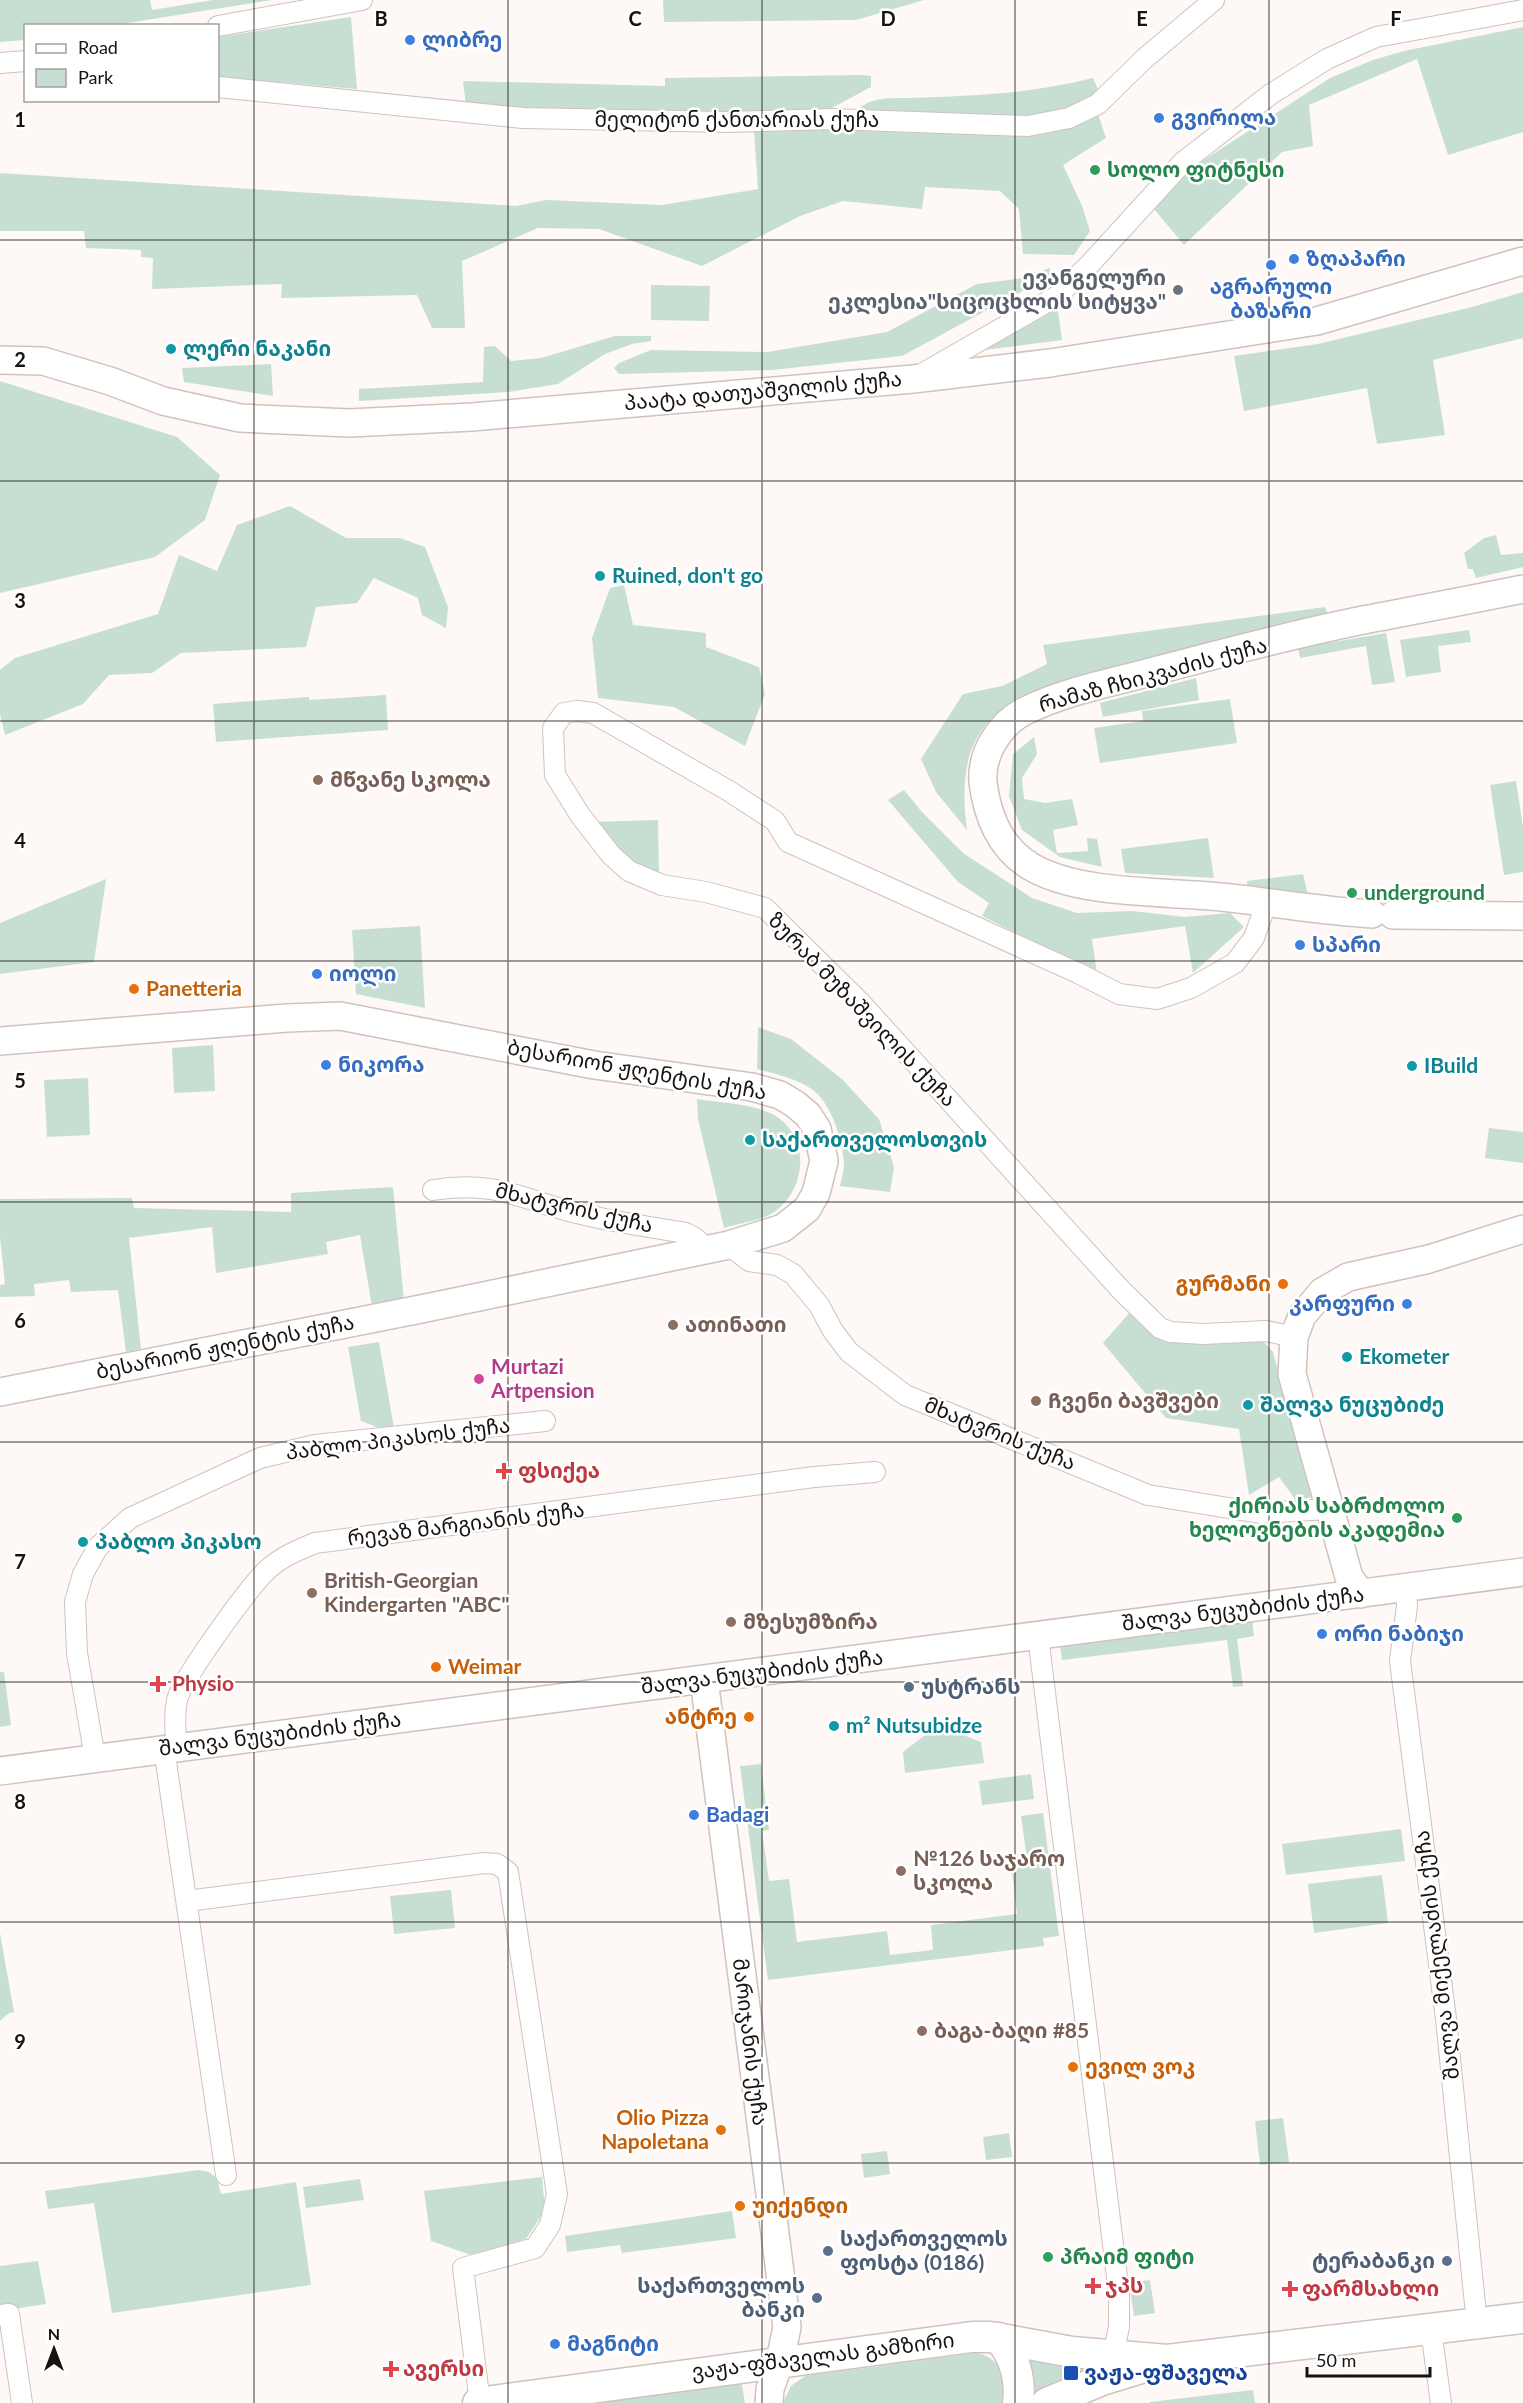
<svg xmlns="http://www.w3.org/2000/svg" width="1523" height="2403" font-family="Lato,'Noto Sans Georgian',sans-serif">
<rect width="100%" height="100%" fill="#fef9f6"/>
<path fill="#c7dfd2" d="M 0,0 L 150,0 L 152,10 L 213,0 L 272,0 L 115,25 L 26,26 L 25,40 L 0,42 Z
M 663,0 L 924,0 L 856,20 L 664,22 Z
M 351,17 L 357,89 L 218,77 L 218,37 Z
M 1523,27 L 1523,132 L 1448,155 L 1417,59 L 1309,105 L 1313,146 L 1282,152 L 1184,245 L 1154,209 L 1187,171 L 1330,78 L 1373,60 L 1404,51 Z
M 860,75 L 871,76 L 871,87 L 826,111 L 813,112 L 552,112 L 466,106 L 463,81 L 665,86 L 665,78 Z
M 1093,78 L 1101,96 L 1043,119 L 861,113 L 859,109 C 870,97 893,98 908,98 C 972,96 1030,94 1093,78 Z
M 1098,114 L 1106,138 L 1063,165 L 1082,206 L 1090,231 L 1074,255 L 1023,254 L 1019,209 L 1000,191 L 925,187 L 922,209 L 843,201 L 800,216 L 702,266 L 599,229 L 538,228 L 462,261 L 465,328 L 432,328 L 417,295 L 281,298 L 282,284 L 152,289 L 153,258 L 141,257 L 141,250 L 86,248 L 84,231 L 0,231 L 0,173 L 516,206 L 546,200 L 662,205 L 758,189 L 754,131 Z
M 1050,268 L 1050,276 L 902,356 L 772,370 L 619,374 L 614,368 L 619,363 L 651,350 L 767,352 L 887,332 L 977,284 L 1023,278 Z
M 651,285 L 710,286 L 709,321 L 651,320 Z
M 1523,292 L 1523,338 L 1433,360 L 1445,435 L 1377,444 L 1367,388 L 1244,411 L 1234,356 L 1318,344 L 1472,307 Z
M 1056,297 L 1062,340 L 976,351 Z
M 615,336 L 651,336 L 651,341 L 632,344 L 605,354 L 558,384 L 508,392 L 359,401 L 359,389 L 483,382 L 484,347 L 495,346 L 511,361 L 541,358 Z
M 271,364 L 273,396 L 184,382 L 182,368 Z
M 0,381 L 177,437 L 220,475 L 205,520 L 155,557 L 0,593 Z
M 290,506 L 346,538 L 400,538 L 425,547 L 448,607 L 446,628 L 422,615 L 418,598 L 374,578 L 357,603 L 316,607 L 306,647 L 181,653 L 152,673 L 109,675 L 83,704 L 5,735 L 0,714 L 0,670 L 15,658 L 158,614 L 179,555 L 217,571 L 237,525 Z
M 1496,535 L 1501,555 L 1523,553 L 1523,567 L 1476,578 L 1473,569 L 1468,569 L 1464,553 L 1484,538 Z
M 624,585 L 633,625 L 706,633 L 706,647 L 759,667 L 765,694 L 745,746 L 674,707 L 598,698 L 592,638 L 610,588 Z
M 1325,607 L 1330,619 L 1080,676 C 991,702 954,732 967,830 L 936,792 L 921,759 L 963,694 L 1002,686 L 1047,664 L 1043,645 Z
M 1469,630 L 1471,642 L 1438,646 L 1441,672 L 1406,677 L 1400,640 Z
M 1386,633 L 1395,682 L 1372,685 L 1366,646 L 1300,658 L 1298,648 Z
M 1196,678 L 1199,700 L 1103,717 L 1100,703 Z
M 386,695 L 388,730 L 216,742 L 213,704 L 309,697 L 309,700 Z
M 1230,699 L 1237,743 L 1100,763 L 1094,728 L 1143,721 L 1142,711 Z
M 1034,737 L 1037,754 L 1022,778 L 1024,799 L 1045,803 L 1072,799 L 1078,825 L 1053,830 L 1057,853 L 1088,851 L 1087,838 L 1097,839 L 1102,867 L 1060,857 L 1022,830 L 1009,796 L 1013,754 Z
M 1516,781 L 1523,827 L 1523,872 L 1504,875 L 1490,785 Z
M 904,790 L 922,812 L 963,853 L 1032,898 L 1077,913 L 1132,911 L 1185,917 L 1230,913 L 1244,927 L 1193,973 L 1185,926 L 1092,939 L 1097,973 L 982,916 L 989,903 L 958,882 L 888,800 Z
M 658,820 L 659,877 C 632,867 611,842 591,822 Z
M 1208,838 L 1214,878 L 1125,873 L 1121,849 Z
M 1303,874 L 1309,899 L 1248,894 L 1247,881 Z
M 106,879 L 94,962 L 0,974 L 0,923 Z
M 420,926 L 425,1008 L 356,994 L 352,930 Z
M 758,1027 L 791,1039 L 842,1079 L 879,1119 L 894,1167 L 890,1192 L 840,1186 C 842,1178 844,1170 844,1162 C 842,1139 831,1101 810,1088 C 794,1078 775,1074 757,1069 Z
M 213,1045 L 215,1091 L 174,1093 L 172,1048 Z
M 88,1078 L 90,1135 L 47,1137 L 44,1080 Z
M 697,1099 C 721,1103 753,1103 774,1115 C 810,1136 807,1186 777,1210 C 764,1221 740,1223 724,1228 L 698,1119 Z
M 1489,1128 L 1523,1132 L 1523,1163 L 1485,1158 Z
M 393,1187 L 404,1301 L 372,1307 L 360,1235 L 326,1242 L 328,1254 L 216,1273 L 212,1227 L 129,1238 L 141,1349 L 126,1352 L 118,1290 L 71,1292 L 69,1280 L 34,1284 L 35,1296 L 0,1297 L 0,1285 L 5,1284 L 0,1237 L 0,1199 L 132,1198 L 134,1208 L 291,1212 L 291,1193 Z
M 1131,1311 L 1164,1340 L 1248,1336 L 1263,1341 L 1273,1352 L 1311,1497 L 1297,1502 L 1279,1477 L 1249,1495 L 1239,1429 L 1166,1418 L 1103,1343 Z
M 379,1342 L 395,1434 L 361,1421 L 348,1347 Z
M 1252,1617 L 1254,1636 L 1237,1639 L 1243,1686 L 1233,1687 L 1227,1640 L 1062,1660 L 1059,1640 Z
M 0,1672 L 4,1672 L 11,1725 L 0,1727 Z
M 938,1725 L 981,1742 L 984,1763 L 905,1773 L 903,1752 Z
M 761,1764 L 769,1830 L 762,1831 L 769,1881 L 789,1879 L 797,1942 L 887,1931 L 890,1955 L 933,1950 L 931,1925 L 1017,1914 L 1011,1863 L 1027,1860 L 1021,1816 L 1043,1813 L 1059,1936 L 1043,1938 L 1044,1946 L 768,1980 L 740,1766 Z
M 1031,1774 L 1034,1799 L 982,1805 L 979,1781 Z
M 1401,1829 L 1405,1861 L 1286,1875 L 1282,1844 Z
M 1382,1875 L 1388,1923 L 1314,1933 L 1308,1884 Z
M 451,1890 L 455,1928 L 394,1934 L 390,1896 Z
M 0,1933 L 14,2012 L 9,2013 L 0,2021 Z
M 1283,2118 L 1289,2162 L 1260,2165 L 1255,2121 Z
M 1009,2133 L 1012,2157 L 986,2160 L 983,2137 Z
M 887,2151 L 890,2174 L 864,2178 L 861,2154 Z
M 198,2170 L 209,2172 L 217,2178 L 221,2194 L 296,2182 L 311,2285 L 112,2313 L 94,2203 L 48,2209 L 45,2191 Z
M 542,2177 L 545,2210 L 526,2239 L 471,2255 L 431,2241 L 424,2191 Z
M 360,2179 L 364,2200 L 306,2208 L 303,2187 Z
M 732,2211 L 736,2238 L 622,2253 L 620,2245 L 567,2252 L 565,2236 Z
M 38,2261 L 46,2304 L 0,2311 L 0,2266 Z
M 1150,2280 L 1155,2313 L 1134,2316 L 1129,2283 Z
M 976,2353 C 1002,2357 1006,2380 1002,2403 L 783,2403 L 791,2386 L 805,2376 Z
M 1025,2360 L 1070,2365 L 1118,2365 L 1071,2379 L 1028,2399 Z
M 738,2383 L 742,2385 L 745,2403 L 589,2403 Z
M 1253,2390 L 1255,2403 L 1150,2403 L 1150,2402 Z"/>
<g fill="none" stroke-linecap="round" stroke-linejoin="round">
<g stroke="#cfc3bb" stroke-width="22">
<path id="street" d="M 218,26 L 362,0
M 0,63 L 26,61
M 218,87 L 523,118 L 725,122 L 833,119 L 1028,126 L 1069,118 L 1098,104 L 1144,59 L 1214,0
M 920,375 L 1056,297 L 1089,265 L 1183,162 L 1271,94 L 1327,59 L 1376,37 L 1523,10
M 1266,904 L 1254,938 L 1235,963 L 1191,988 L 1157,999 L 1119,994 L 1078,973 L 788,842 L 775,821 L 729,791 L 593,713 L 577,711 L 564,713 L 553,728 L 555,775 L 580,815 L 611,855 L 629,871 L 662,885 L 706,892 L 765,908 L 860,1002 L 1121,1290 L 1160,1328 L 1171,1332 L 1203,1334 L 1266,1331 L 1294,1337
M 433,1190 C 495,1180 520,1199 577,1213 C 613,1222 650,1227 686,1233 L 695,1238 L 708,1250
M 729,1245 L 749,1261 L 777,1265 L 793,1274 L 819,1305 L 833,1331 L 849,1352 L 905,1395 L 1148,1495 L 1260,1513 L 1328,1509
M 1406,1587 L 1407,1606 L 1400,1661 L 1446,2019 L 1477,2324
M 1038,1636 L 1119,2293 L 1119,2327 L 1113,2356
M 177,1746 C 175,1731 174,1715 177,1700 C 182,1679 249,1587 267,1570 C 281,1557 298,1550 315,1543 L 814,1477 L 875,1472
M 164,1748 L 226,2175
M 95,1758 L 77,1653 L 75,1602 L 83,1574 L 98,1547 L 130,1518 L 260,1458 L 315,1445 L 545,1421
M 187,1901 L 484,1863 L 497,1864 L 508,1872 L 557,2194 L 550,2225 L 535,2248 L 463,2268 L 480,2403
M 0,2315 L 9,2314 L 22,2403
M 1431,2330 L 1441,2403"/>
</g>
<g stroke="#cfc3bb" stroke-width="30">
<path id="secondary" d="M 0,360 L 43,361 L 110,381 L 163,401 L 240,418 L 349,423 L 472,417 L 913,379 L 1050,363 L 1317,321 L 1523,261
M 1372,914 C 1321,911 1271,902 1221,897 C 1165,891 1077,895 1030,866 C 1000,848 987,815 983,782 C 981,752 1001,722 1027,710 C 1068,690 1115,682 1158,670 C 1226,652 1294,634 1363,620 C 1416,610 1470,600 1523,589
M 1393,915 L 1523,916
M 0,1041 L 287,1018 L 340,1016 L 594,1065 L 752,1087 L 780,1095 L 795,1104 L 808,1115 L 817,1129 L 824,1161 L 816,1193 L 807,1209 L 783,1228 L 729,1245 L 421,1309 L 0,1392
M 1361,1594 L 1349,1577 L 1292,1374 L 1294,1337 L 1302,1316 L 1322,1292 L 1348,1277 L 1429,1259 L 1523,1229
M 704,1679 L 787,2327 L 780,2361 L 770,2389 L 769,2403
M 0,1771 L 1523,1572"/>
</g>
<g stroke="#cfc3bb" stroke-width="33">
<path id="primary" d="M 999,2338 C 1015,2356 1021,2380 1018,2403
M 478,2403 L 972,2337 L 990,2337 L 1072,2352 L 1167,2360
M 1047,2403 L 1102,2380 L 1167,2360 L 1523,2318"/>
</g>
<use href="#street" stroke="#fff" stroke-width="20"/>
<use href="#secondary" stroke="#fff" stroke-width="27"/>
<use href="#primary" stroke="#fff" stroke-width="30"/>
</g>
<path fill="none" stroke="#171310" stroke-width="1.5" stroke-opacity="0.55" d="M 254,0 L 254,2403M 508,0 L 508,2403M 762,0 L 762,2403M 1015,0 L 1015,2403M 1269,0 L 1269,2403M 0,240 L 1523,240M 0,481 L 1523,481M 0,721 L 1523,721M 0,961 L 1523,961M 0,1202 L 1523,1202M 0,1442 L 1523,1442M 0,1682 L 1523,1682M 0,1922 L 1523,1922M 0,2163 L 1523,2163"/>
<g fill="#3f7fe0" stroke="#fff" stroke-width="2">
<circle cx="410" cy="40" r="6"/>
<circle cx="1159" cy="118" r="6"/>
<circle cx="1294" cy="259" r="6"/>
<circle cx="1271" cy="265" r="6"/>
<circle cx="1300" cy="945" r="6"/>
<circle cx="317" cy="974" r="6"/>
<circle cx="326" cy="1065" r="6"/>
<circle cx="1407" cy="1304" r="6"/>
<circle cx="1322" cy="1634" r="6"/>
<circle cx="694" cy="1815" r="6"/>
<circle cx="555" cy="2344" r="6"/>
</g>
<g fill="#2e9e5b" stroke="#fff" stroke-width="2">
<circle cx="1095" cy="170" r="6"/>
<circle cx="1352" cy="893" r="6"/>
<circle cx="1457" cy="1518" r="6"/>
<circle cx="1048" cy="2257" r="6"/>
</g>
<circle fill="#6b7280" stroke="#fff" stroke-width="2" cx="1178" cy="290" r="6"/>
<g fill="#0f9aa8" stroke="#fff" stroke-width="2">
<circle cx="171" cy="349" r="6"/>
<circle cx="600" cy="576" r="6"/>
<circle cx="1412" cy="1066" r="6"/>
<circle cx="750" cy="1140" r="6"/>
<circle cx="1347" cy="1357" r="6"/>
<circle cx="1248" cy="1405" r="6"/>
<circle cx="83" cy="1542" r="6"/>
<circle cx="834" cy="1726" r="6"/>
</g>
<g fill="#8d6e63" stroke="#fff" stroke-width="2">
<circle cx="318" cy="780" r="6"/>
<circle cx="673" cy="1325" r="6"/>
<circle cx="1036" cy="1401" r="6"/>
<circle cx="312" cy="1593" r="6"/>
<circle cx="731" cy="1622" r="6"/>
<circle cx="901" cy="1871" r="6"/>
<circle cx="922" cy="2031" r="6"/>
</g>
<g fill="#e8710a" stroke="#fff" stroke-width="2">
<circle cx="134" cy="989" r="6"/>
<circle cx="1283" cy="1284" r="6"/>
<circle cx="436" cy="1667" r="6"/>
<circle cx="749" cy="1717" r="6"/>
<circle cx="1073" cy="2067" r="6"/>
<circle cx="721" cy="2130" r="6"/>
<circle cx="740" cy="2206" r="6"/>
</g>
<circle fill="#d1479c" stroke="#fff" stroke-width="2" cx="479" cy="1379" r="6"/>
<g fill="#e0444e" stroke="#fff" stroke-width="2">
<path d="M501 1462h6v6h6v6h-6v6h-6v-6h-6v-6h6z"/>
<path d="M155 1675h6v6h6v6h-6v6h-6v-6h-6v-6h6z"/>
<path d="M1090 2277h6v6h6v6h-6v6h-6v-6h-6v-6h6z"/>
<path d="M1287 2280h6v6h6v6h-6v6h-6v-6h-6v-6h6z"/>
<path d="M388 2360h6v6h6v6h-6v6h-6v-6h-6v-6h6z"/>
</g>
<g fill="#5c6f8a" stroke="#fff" stroke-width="2">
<circle cx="909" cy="1687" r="6"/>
<circle cx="828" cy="2251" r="6"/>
<circle cx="1447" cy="2261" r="6"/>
<circle cx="817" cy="2298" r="6"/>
</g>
<rect fill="#1a4fb4" stroke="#fff" stroke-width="2" x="1063" y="2365" width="16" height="16" rx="3"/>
<g text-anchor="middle" stroke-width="5" stroke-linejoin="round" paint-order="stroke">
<g font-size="21" font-weight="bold" fill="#366cbe" stroke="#fff" text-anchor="start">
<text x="422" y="47">ლიბრე</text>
<text x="1171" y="125">გვირილა</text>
<text x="1306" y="266">ზღაპარი</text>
<text x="1271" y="294" text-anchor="middle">აგრარული<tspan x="1271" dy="24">ბაზარი</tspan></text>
<text x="1312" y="952">სპარი</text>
<text x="329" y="981">იოლი</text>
<text x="338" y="1072">ნიკორა</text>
<text x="1395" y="1311" text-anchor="end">კარფური</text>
<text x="1334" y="1641">ორი ნაბიჯი</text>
<text x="706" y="1822">Badagi</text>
<text x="567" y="2351">მაგნიტი</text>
</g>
<g font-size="21" fill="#171310" stroke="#fff">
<text x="737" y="127">მელიტონ ქანთარიას ქუჩა</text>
<text transform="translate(763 391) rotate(-5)" y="7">პაატა დათუაშვილის ქუჩა</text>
<text transform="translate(1153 675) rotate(-15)" y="7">რამაზ ჩხიკვაძის ქუჩა</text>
<text transform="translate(862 1010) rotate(46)" y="7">ზურაბ მუზაშვილის ქუჩა</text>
<text transform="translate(637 1070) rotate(10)" y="7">ბესარიონ ჟღენტის ქუჩა</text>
<text transform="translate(574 1208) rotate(13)" y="7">მხატვრის ქუჩა</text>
<text transform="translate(225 1347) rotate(-11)" y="7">ბესარიონ ჟღენტის ქუჩა</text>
<text transform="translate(1000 1434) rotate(22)" y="7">მხატვრის ქუჩა</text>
<text transform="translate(398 1439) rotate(-7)" y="7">პაბლო პიკასოს ქუჩა</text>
<text transform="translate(466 1524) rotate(-7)" y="7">რევაზ მარგიანის ქუჩა</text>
<text transform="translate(1243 1609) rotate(-7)" y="7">შალვა ნუცუბიძის ქუჩა</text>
<text transform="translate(762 1672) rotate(-7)" y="7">შალვა ნუცუბიძის ქუჩა</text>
<text transform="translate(280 1734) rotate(-7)" y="7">შალვა ნუცუბიძის ქუჩა</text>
<text transform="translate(1437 1955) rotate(-97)" y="7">შალვა მიქელაძის ქუჩა</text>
<text transform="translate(750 2042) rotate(83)" y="7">მარიჯანის ქუჩა</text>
<text transform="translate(823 2356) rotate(-7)" y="7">ვაჟა-ფშაველას გამზირი</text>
</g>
<g font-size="21" font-weight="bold" fill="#27864d" stroke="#fff" text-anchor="start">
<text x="1107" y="177">სოლო ფიტნესი</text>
<text x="1364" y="900">underground</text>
<text x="1445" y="1513" text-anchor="end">ქირიას საბრძოლო<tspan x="1445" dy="24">ხელოვნების აკადემია</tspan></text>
<text x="1060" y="2264">პრაიმ ფიტი</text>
</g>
<g font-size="21" font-weight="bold" fill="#5b616d" stroke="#fff" text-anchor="end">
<text x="1166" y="285">ევანგელური<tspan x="1166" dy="24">ეკლესია"სიცოცხლის სიტყვა"</tspan></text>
</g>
<g font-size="21" font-weight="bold" fill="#0d838f" stroke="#fff" text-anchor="start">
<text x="183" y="356">ლერი ნაკანი</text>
<text x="612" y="583">Ruined, don't go</text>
<text x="1424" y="1073">IBuild</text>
<text x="762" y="1147">საქართველოსთვის</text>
<text x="1359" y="1364">Ekometer</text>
<text x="1260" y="1412">შალვა ნუცუბიძე</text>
<text x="95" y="1549">პაბლო პიკასო</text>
<text x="846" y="1733">m² Nutsubidze</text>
</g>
<g font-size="21" font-weight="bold" fill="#785e54" stroke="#fff" text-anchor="start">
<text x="330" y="787">მწვანე სკოლა</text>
<text x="685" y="1332">ათინათი</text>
<text x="1048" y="1408">Ჩვენი ბავშვები</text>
<text x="324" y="1588">British-Georgian<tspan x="324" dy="24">Kindergarten "ABC"</tspan></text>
<text x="743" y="1629">მზესუმზირა</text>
<text x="913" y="1866">№126 საჯარო<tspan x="913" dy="24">სკოლა</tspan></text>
<text x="934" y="2038">ბაგა-ბაღი #85</text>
</g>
<g font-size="21" font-weight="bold" fill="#c56008" stroke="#fff" text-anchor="start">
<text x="146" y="996">Panetteria</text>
<text x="1271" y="1291" text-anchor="end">გურმანი</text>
<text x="448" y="1674">Weimar</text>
<text x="737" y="1724" text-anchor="end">ანტრე</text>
<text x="1085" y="2074">ევილ ვოკ</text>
<text x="709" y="2125" text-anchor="end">Olio Pizza<tspan x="709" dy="24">Napoletana</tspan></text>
<text x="752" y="2213">უიქენდი</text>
</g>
<g font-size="21" font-weight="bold" fill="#b23c85" stroke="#fff" text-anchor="start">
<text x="491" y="1374">Murtazi<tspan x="491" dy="24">Artpension</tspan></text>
</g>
<g font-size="21" font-weight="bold" fill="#be3a42" stroke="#fff" text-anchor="start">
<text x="518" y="1478">ფსიქეა</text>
<text x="172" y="1691">Physio</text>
<text x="1105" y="2293">ჯპს</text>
<text x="1302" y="2296">ფარმსახლი</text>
<text x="403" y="2376">ავერსი</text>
</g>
<g font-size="21" font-weight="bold" fill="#4e5e75" stroke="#fff" text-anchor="start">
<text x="921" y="1694">უსტრანს</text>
<text x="840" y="2246">საქართველოს<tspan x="840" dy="24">ფოსტა (0186)</tspan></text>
<text x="1435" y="2268" text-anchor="end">ტერაბანკი</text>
<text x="805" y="2293" text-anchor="end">საქართველოს<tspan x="805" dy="24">ბანკი</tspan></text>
</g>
<g font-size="21" font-weight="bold" fill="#164399" stroke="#fff" text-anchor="start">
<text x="1084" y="2380">ვაჟა-ფშაველა</text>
</g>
</g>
<g font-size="20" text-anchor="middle" font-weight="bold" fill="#171310" stroke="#fff" stroke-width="5" stroke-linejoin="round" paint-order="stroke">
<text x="381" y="26">B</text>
<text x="635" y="26">C</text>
<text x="888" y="26">D</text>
<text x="1142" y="26">E</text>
<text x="1396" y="26">F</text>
<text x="20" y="127">1</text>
<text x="20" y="367">2</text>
<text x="20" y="608">3</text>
<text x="20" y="848">4</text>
<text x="20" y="1088">5</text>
<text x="20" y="1328">6</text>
<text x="20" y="1569">7</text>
<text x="20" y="1809">8</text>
<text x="20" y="2049">9</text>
</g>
<rect x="24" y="24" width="195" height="78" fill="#ffffff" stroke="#a2a19f" stroke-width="1.5"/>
<rect x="36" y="44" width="30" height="9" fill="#ffffff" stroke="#a2a19f" stroke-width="1.5"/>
<text x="78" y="54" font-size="18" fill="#171310">Road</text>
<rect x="36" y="69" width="30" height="18" fill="#c7dfd2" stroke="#a2a19f" stroke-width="1.5"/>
<text x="78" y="84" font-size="18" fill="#171310">Park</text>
<g transform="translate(54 2349)" stroke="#ffffff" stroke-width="4.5" paint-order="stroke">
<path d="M0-4.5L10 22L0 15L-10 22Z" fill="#171310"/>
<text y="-9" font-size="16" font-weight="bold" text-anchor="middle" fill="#171310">N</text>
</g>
<path d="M1307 2367v9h123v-9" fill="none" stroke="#171310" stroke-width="3"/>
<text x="1316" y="2367" font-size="18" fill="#171310" stroke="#ffffff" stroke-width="4.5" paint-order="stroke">50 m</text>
</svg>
